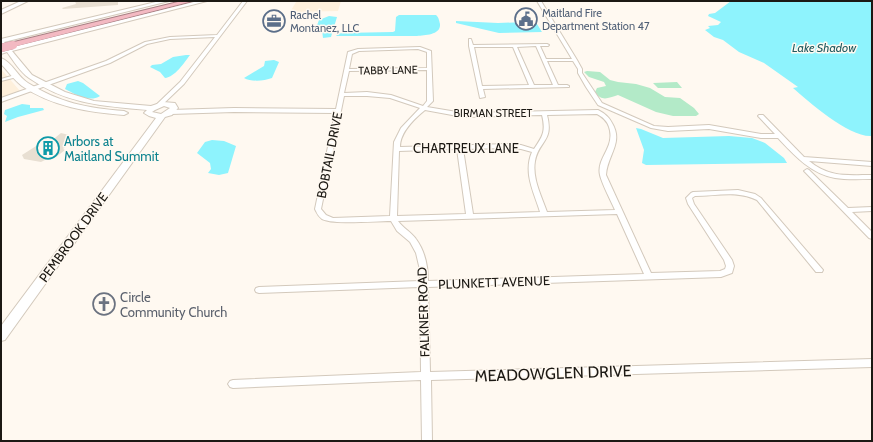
<svg xmlns="http://www.w3.org/2000/svg" width="873" height="442" font-family="Cabin,sans-serif">
<rect width="100%" height="100%" fill="#fff9f1"/>
<path fill="#fef0dc" d="M 255,1 L 341,1 L 338,11 L 290,12 L 296,2 L 251,2 Z
M 1,69 L 20,91 L 1,98 Z"/>
<path fill="#b3eac8" d="M 587,71 L 600,72 L 610,80 L 618,82 L 636,84 L 650,88 L 665,97 L 680,98 L 694,108 L 699,114 L 696,116 L 673,116 L 656,112 L 618,95 C 608,98 602,102 595,92 L 597,88 L 606,86 L 604,82 L 589,77 L 584,72 Z
M 677,82 L 682,88 L 658,88 L 653,83 Z"/>
<path fill="#8ef3fd" d="M 731,1 L 872,1 L 872,136 C 850,138 809,102 793,88 L 798,87 L 764,63 L 739,52 L 723,40 L 714,37 L 705,30 L 710,28 L 708,26 L 718,25 L 721,22 L 708,16 L 709,14 L 715,13 Z
M 399,15 L 436,15 C 439,18 439,20 440,24 C 441,35 425,35 417,36 L 336,36 L 338,34 L 342,33 L 393,32 L 395,31 L 396,17 Z
M 329,16 L 337,17 L 331,37 L 323,38 L 322,30 L 316,28 L 319,20 Z
M 456,21 L 498,23 L 528,22 L 537,24 L 542,32 L 499,33 L 456,23 Z
M 186,55 L 190,55 C 184,63 175,77 165,78 L 160,72 L 150,67 L 152,65 L 161,64 L 173,57 Z
M 274,60 L 279,62 L 272,78 C 264,81 251,82 244,78 L 264,66 L 265,61 Z
M 78,81 L 83,83 L 100,96 C 89,103 75,94 65,89 L 67,84 Z
M 22,104 L 30,105 L 30,108 L 43,108 L 44,110 L 18,117 L 5,122 L 7,116 L 4,114 L 5,110 Z
M 636,128 L 641,129 L 663,138 L 729,136 L 752,138 L 765,143 L 784,158 L 787,163 L 646,165 L 642,163 L 644,150 Z
M 212,140 L 224,141 L 236,146 L 228,173 L 219,175 L 208,173 L 211,169 L 210,163 L 197,153 L 205,142 Z"/>
<path fill="#e8dfd2" d="M 75,1 L 118,1 L 118,5 L 63,9 L 62,8 L 76,4 Z
M 61,133 L 69,135 L 69,143 L 63,149 L 65,150 L 56,157 L 53,156 L 41,162 L 24,159 L 22,155 L 44,141 L 50,142 Z"/>
<g fill="none" stroke-linecap="round" stroke-linejoin="round">
<g stroke="#d3c9bc" stroke-width="2">
<path id="street" d="M 243,1 L 247,1 L 184,84 L 161,106 L 159,107 L 156,105 L 180,82 L 215,37 L 170,39 L 147,44 L 110,63 L 1,102 L 1,98 L 106,61 L 145,42 L 170,37 L 217,35 Z
M 537,1 L 541,1 L 577,60 L 582,69 L 582,73 L 602,103 L 654,126 L 668,127 L 709,125 L 761,134 L 775,134 L 758,116 L 759,115 L 763,115 L 804,157 L 872,162 L 872,166 L 809,161 C 830,178 847,175 872,175 L 872,179 C 860,179 847,180 835,178 C 811,174 794,155 778,138 L 761,138 L 709,129 L 668,131 L 651,128 L 598,105 L 586,87 L 578,73 L 578,69 L 573,61 L 547,61 L 558,85 L 567,85 L 569,86 L 569,87 L 483,89 L 485,97 L 480,98 L 469,46 L 469,39 L 471,39 L 473,45 L 547,44 L 549,45 L 548,46 L 540,46 L 546,59 L 572,59 ZM 536,46 L 553,85 L 534,85 L 517,47 ZM 474,47 L 513,47 L 529,85 L 482,86 Z
M 420,47 L 431,51 L 433,101 L 427,107 L 463,113 L 598,110 C 604,113 609,117 612,123 C 624,143 607,155 606,175 L 651,273 L 720,271 L 725,269 L 726,266 L 724,260 L 688,204 L 686,198 L 691,193 L 693,192 L 738,190 L 755,194 L 761,198 L 823,270 L 822,272 L 816,272 L 757,200 C 737,190 716,196 695,196 L 692,198 L 694,204 L 732,260 L 734,266 L 732,273 L 721,277 L 428,287 L 430,372 L 872,359 L 872,367 L 431,380 L 432,441 L 422,441 L 421,380 L 233,388 L 230,387 L 228,384 L 230,381 L 233,380 L 421,372 L 420,287 L 259,293 L 256,292 L 255,290 L 256,288 L 259,287 L 420,281 L 420,270 L 416,253 L 410,242 L 397,231 L 391,221 C 376,221 334,225 322,219 C 318,216 317,213 315,209 L 335,113 L 234,112 L 171,114 L 168,112 L 171,110 L 234,108 L 336,109 L 348,52 L 358,49 ZM 418,49 L 427,52 L 427,68 L 349,69 L 352,54 L 359,51 ZM 427,70 L 427,101 L 423,106 L 391,95 L 367,92 L 344,93 L 349,71 ZM 344,96 L 367,96 L 390,98 L 420,108 L 401,128 L 394,142 L 390,216 L 333,218 L 326,215 L 321,209 ZM 425,110 L 463,117 L 542,115 C 546,131 543,136 534,149 L 521,145 L 509,144 L 400,147 C 400,132 414,119 425,110 ZM 597,114 C 603,117 607,121 609,127 C 616,147 596,158 600,175 C 602,184 611,201 615,210 L 547,212 C 541,195 532,178 535,161 C 539,140 554,142 547,115 ZM 509,148 L 521,149 L 532,152 C 523,173 534,192 540,212 L 473,214 L 463,149 ZM 457,149 L 466,214 L 397,216 L 399,151 ZM 617,214 L 644,274 L 428,281 C 428,267 425,251 416,239 C 411,232 403,228 398,221 Z
M 15,75 L 17,76 L 17,77 L 1,81 L 1,79 Z
M 807,169 L 809,170 L 848,208 L 872,207 L 872,211 L 852,212 L 872,232 L 872,239 L 869,238 L 805,172 L 804,171 Z"/>
</g>
<g stroke="#d3c9bc" stroke-width="2">
<path id="secondary" d="M 21,1 L 28,1 L 1,14 L 1,10 Z
M 160,1 L 169,1 L 4,42 L 9,48 L 198,1 L 207,1 L 12,51 L 32,75 L 65,92 L 94,101 L 151,106 L 163,102 L 175,103 L 178,108 L 172,115 L 165,117 L 5,340 L 1,341 L 1,326 L 156,118 L 149,116 L 144,113 L 147,110 C 103,106 66,104 29,78 C 20,72 13,60 7,52 L 1,54 L 1,50 L 4,49 L 1,46 L 1,39 ZM 164,106 L 170,108 L 161,114 L 152,112 L 155,110 Z
M 1,58 C 12,62 18,77 28,83 C 60,103 87,108 124,111 L 128,113 L 124,115 C 88,112 53,107 22,86 C 14,80 8,71 1,64 Z"/>
</g>
<g stroke="#a88185" stroke-width="2">
<path id="highway" d="M 182,1 L 193,1 L 13,47 L 9,45 L 10,43 Z"/>
</g>
<use href="#street" fill="#fff" fill-rule="evenodd"/>
<use href="#secondary" fill="#fff" fill-rule="evenodd"/>
<use href="#highway" fill="#f3b9c2" fill-rule="evenodd"/>
<g stroke="#a88185" stroke-width="8" stroke-linecap="butt">
<path id="highway-bridge" d="M 1,48 L 13,45"/>
</g>
<use href="#highway-bridge" stroke="#f3b9c2" stroke-width="8"/>
</g>
<defs>
<g id="civic-ring" transform="scale(1.15)"><circle r="9.5" fill="#fff9f1" stroke="#5c6f8a" stroke-width="1.5"/><path d="M-.6-6.5H3V-4.5H.6V-3L4-1V1h2V6H-6V1h2V-1L-.6-3ZM-1.2 2.5V6h2.4V2.5Z" fill="#5c6f8a"/></g>
<g id="office-ring" transform="scale(1.15)"><circle r="9.5" fill="#fff9f1" stroke="#5c6f8a" stroke-width="1.5"/><path d="M-6-3h4V-5.5h4V-3h4V5H-6ZM-1-4.5V-3h2v-1.5ZM-6 0V1H6V0Z" fill="#5c6f8a"/></g>
<g id="building-ring" transform="scale(1.15)"><circle r="9.5" fill="#fff9f1" stroke="#0f9aa8" stroke-width="1.5"/><path d="M-4-6H4V6H1V3H-1V6H-4ZM-2.5-4.3h1.7v1.8h-1.7ZM.8-4.3h1.7v1.8H.8ZM-2.5-1h1.7V.8h-1.7ZM.8-1h1.7V.8H.8Z" fill="#0f9aa8"/></g>
<g id="church-ring" transform="scale(1.15)"><circle r="9.5" fill="#fff9f1" stroke="#6b7280" stroke-width="1.5"/><path d="M-1.2-6h2.4v3.5h3.3v2.4h-3.3V6h-2.4V-.1h-3.3v-2.4h3.3Z" fill="#6b7280"/></g>
</defs>
<g fill-rule="evenodd">
<use href="#civic-ring" x="526" y="19"/>
<use href="#office-ring" x="274" y="21"/>
<use href="#building-ring" x="48" y="148"/>
<use href="#church-ring" x="104" y="304"/>
</g>
<g text-anchor="middle" stroke-width="3" stroke-linejoin="round" paint-order="stroke">
<g font-size="11" fill="#4e5e75" stroke="#fff9f1" text-anchor="start">
<text x="542" y="17">Maitland Fire<tspan x="542" dy="13">Department Station 47</tspan></text>
<text x="290" y="19">Rachel<tspan x="290" dy="13">Montanez, LLC</tspan></text>
</g>
<g font-size="11" fill="#1c1914" stroke="#fff9f1">
<text transform="translate(388 70) rotate(-1)" y="4">TABBY LANE</text>
<text x="493" y="117">BIRMAN STREET</text>
</g>
<g font-size="12" font-style="italic" fill="#205a5f" stroke="#fff9f1">
<text x="824" y="52">Lake Shadow</text>
</g>
<g font-size="13" fill="#0d838f" stroke="#fff9f1" text-anchor="start">
<text x="64" y="146">Arbors at<tspan x="64" dy="15">Maitland Summit</tspan></text>
</g>
<g font-size="13" fill="#1c1914" stroke="#fff9f1">
<text x="466" y="153">CHARTREUX LANE</text>
<text transform="translate(329 155) rotate(-79)" y="5">BOBTAIL DRIVE</text>
<text transform="translate(73 237) rotate(-54)" y="5">PEMBROOK DRIVE</text>
<text transform="translate(494 282) rotate(-2)" y="5">PLUNKETT AVENUE</text>
<text transform="translate(423 312) rotate(-92)" y="5">FALKNER ROAD</text>
</g>
<g font-size="13" fill="#5b616d" stroke="#fff9f1" text-anchor="start">
<text x="120" y="302">Circle<tspan x="120" dy="15">Community Church</tspan></text>
</g>
<g font-size="16" fill="#1c1914" stroke="#fff9f1">
<text transform="translate(553 373) rotate(-2)" y="6">MEADOWGLEN DRIVE</text>
</g>
</g>
<rect width="873" height="442" fill="none" stroke="#1c1914" stroke-width="4"/>
</svg>
